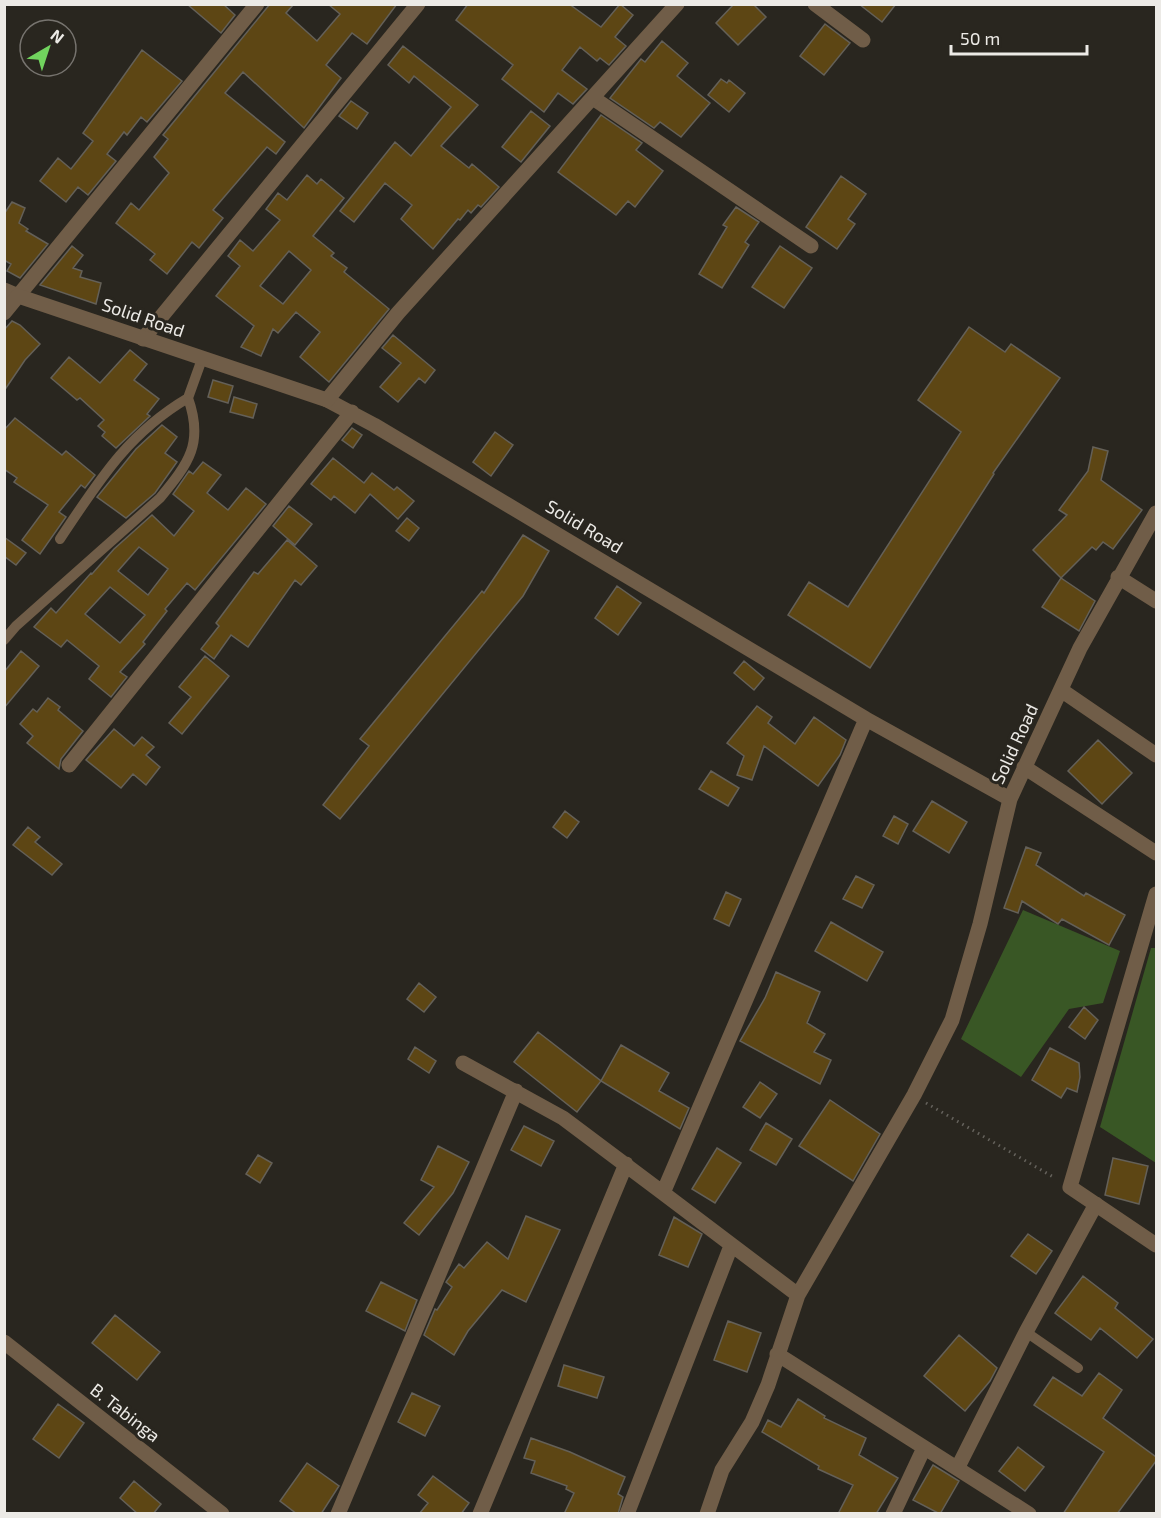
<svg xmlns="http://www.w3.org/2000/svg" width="1161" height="1518" font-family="'Exo 2',sans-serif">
<rect width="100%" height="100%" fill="#29261f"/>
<path fill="#395725" d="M 1023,910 L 1120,951 L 1103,1003 L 1069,1009 L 1021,1077 L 961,1039 Z
M 1151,948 L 1156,948 L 1156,1163 L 1100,1127 Z"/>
<path fill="#5d4614" stroke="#646058" stroke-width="1.5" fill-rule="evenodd" d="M 187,4 L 223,4 L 235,15 L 221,33 Z
M 270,4 L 294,4 L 286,13 L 317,41 L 340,14 L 328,4 L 397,4 L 367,44 L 352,33 L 326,65 L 341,78 L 304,128 L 243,72 L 225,93 L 285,142 L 276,154 L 267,147 L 213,210 L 223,218 L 199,248 L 192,242 L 167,274 L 150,260 L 155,254 L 116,223 L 131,203 L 139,210 L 169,173 L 154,157 L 168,139 L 163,135 Z
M 468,4 L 569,4 L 601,27 L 620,4 L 633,15 L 615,37 L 626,46 L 609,65 L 600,58 L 597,61 L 580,47 L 562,70 L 587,89 L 573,104 L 558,93 L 544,112 L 502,79 L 513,65 L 456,20 Z
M 734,4 L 753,4 L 766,17 L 738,45 L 716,23 Z
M 859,4 L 896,4 L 882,22 Z
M 825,24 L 850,43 L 824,75 L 800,56 Z
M 662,41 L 688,63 L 677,76 L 710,103 L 681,137 L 660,122 L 654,128 L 610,98 L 641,59 L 645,62 Z
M 403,46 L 478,105 L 441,146 L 469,168 L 472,164 L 499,187 L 481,207 L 478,205 L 471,213 L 468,210 L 460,220 L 458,219 L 433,249 L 401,219 L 412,205 L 385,183 L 354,222 L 340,211 L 395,142 L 411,156 L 451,107 L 414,76 L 409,83 L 388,65 Z
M 142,50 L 182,81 L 147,122 L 141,117 L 127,135 L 124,132 L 107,154 L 116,161 L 88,195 L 78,187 L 66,202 L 40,181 L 58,158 L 71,169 L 93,141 L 83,133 Z
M 721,79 L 727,83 L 729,80 L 745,93 L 729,112 L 708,95 Z
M 351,101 L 368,113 L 357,129 L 339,116 Z
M 531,111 L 550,126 L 521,162 L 502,147 Z
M 601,115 L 642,143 L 636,150 L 663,171 L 635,207 L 628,201 L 616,215 L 558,172 Z
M 307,175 L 317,184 L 321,179 L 344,198 L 313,236 L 334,253 L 331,256 L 347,268 L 344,272 L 389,309 L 329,382 L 300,357 L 320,332 L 296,312 L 278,333 L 273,329 L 261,356 L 241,347 L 254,326 L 216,296 L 240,266 L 228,256 L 240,240 L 253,251 L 280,220 L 266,209 L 278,193 L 287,200 ZM 289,251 L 311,270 L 283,304 L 260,286 Z
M 841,176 L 866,194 L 848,219 L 855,224 L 837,249 L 806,227 Z
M 12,202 L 25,208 L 19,223 L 28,229 L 26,231 L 48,244 L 20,278 L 7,271 L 11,264 L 4,260 L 4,214 Z
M 736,207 L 759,222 L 745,242 L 749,245 L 722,288 L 699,274 L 727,227 L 723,225 Z
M 72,246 L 83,255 L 73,268 L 82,271 L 80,277 L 101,283 L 96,304 L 40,285 Z
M 780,246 L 812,268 L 784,308 L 752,287 Z
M 12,321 L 20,325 L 40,344 L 25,360 L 4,391 L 4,330 Z
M 969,327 L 1005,352 L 1011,344 L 1060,378 L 993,473 L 994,474 L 870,668 L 788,615 L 809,582 L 848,607 L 961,432 L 918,400 Z
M 393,335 L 435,370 L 425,383 L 419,378 L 398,402 L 380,387 L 401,363 L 382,348 Z
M 130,350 L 147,364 L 134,380 L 159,399 L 147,414 L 150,416 L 116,448 L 102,436 L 105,432 L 98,426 L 104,420 L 80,398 L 77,400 L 51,378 L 69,357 L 100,383 Z
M 213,380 L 233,386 L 228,403 L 208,397 Z
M 234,397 L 257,404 L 253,418 L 230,412 Z
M 15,418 L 62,455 L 66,451 L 95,475 L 85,488 L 81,485 L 59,512 L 66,517 L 40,554 L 22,540 L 48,505 L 14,482 L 17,478 L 4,469 L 4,430 Z
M 162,425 L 177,437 L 165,453 L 177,462 L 155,493 L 126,518 L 97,497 L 136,449 Z
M 352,428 L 362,435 L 353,448 L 342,440 Z
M 495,432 L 513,445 L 491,476 L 473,462 Z
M 1093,447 L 1108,451 L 1101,480 L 1142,510 L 1113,549 L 1103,542 L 1096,550 L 1092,547 L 1061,578 L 1033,550 L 1067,515 L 1059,510 L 1088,471 Z
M 333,458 L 364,483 L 372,473 L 394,490 L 397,487 L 414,501 L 398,519 L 370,494 L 355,513 L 334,496 L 331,500 L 311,484 Z
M 203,462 L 221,475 L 207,493 L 228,510 L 246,488 L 266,504 L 195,590 L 187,583 L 165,609 L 167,611 L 143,642 L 145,644 L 120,672 L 127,677 L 111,697 L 89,679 L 99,666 L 67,640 L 61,647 L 34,627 L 51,608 L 56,613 L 91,573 L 92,574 L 114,549 L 152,515 L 174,536 L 194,511 L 173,494 L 189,471 L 193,474 ZM 139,547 L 168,569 L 148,595 L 118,571 ZM 110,587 L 145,615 L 120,643 L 85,614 Z
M 289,506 L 312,524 L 295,545 L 273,526 Z
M 407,518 L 419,528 L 409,541 L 396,531 Z
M 523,535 L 549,551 L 523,596 L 340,819 L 323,805 L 369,746 L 360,739 L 482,591 L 484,593 Z
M 4,537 L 26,553 L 16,565 L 4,556 Z
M 287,540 L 317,566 L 301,585 L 295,580 L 248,647 L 231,635 L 214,659 L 201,649 L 219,626 L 216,623 L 254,572 L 258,574 Z
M 1061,578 L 1095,601 L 1079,631 L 1042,607 Z
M 617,586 L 641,603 L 618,635 L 595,618 Z
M 21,651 L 39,666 L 4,708 L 4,672 Z
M 205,656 L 229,676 L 182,734 L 169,723 L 191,697 L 179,687 Z
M 744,661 L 764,678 L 754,690 L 734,673 Z
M 48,698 L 60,707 L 58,710 L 83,731 L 61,759 L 59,769 L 27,743 L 33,736 L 20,724 L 33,709 L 37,712 Z
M 757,706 L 772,717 L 768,723 L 795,744 L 814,717 L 846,740 L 840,755 L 818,786 L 764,746 L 752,780 L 737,775 L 744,756 L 727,743 Z
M 114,729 L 134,746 L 142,737 L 154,747 L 146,755 L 160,767 L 146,785 L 133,774 L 121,788 L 86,760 Z
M 1098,740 L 1132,773 L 1102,804 L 1068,771 Z
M 711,771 L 739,788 L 728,806 L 699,789 Z
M 932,801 L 967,822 L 949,853 L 913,831 Z
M 565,811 L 579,822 L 567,838 L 553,827 Z
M 894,816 L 908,824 L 898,844 L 883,836 Z
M 28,827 L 40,837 L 35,842 L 62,864 L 52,875 L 13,845 Z
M 1026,847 L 1041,853 L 1036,865 L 1084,896 L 1086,893 L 1125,915 L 1109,945 L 1062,919 L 1058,924 L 1022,901 L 1018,913 L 1004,908 Z
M 856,876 L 874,885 L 862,908 L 843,899 Z
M 726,892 L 741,899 L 729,926 L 714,919 Z
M 831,922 L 883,952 L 867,981 L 815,951 Z
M 776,972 L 820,992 L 807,1023 L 825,1034 L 814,1052 L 831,1060 L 820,1084 L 740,1041 L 765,998 Z
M 419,983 L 436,997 L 424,1012 L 407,999 Z
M 1084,1007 L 1098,1020 L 1085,1039 L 1069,1027 Z
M 538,1032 L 601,1081 L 577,1112 L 514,1062 Z
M 621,1045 L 669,1073 L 659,1091 L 689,1108 L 680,1129 L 601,1081 Z
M 415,1047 L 436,1061 L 429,1073 L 408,1059 Z
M 1050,1048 L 1079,1063 L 1080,1077 L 1077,1092 L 1067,1088 L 1061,1098 L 1032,1080 Z
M 760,1082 L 777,1094 L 760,1118 L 743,1107 Z
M 830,1100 L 880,1134 L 853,1181 L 799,1146 Z
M 766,1123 L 792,1139 L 776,1165 L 750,1150 Z
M 524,1126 L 554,1141 L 541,1166 L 511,1150 Z
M 438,1146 L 469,1162 L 453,1193 L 419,1235 L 404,1223 L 434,1187 L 421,1180 Z
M 717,1148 L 741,1163 L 715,1203 L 692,1189 Z
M 258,1155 L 272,1163 L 260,1183 L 246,1174 Z
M 1113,1158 L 1148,1166 L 1139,1204 L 1105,1195 Z
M 526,1216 L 560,1230 L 526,1302 L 502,1290 L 468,1331 L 454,1355 L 424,1335 L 435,1309 L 437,1310 L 452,1287 L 446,1282 L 459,1264 L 464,1268 L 487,1242 L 508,1259 Z
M 674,1217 L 702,1234 L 688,1267 L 659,1255 Z
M 1028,1234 L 1052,1251 L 1036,1274 L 1011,1256 Z
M 1083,1276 L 1118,1303 L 1115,1308 L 1153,1339 L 1137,1358 L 1100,1328 L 1091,1340 L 1055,1313 Z
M 381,1282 L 417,1300 L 405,1331 L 366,1311 Z
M 115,1315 L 160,1352 L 137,1380 L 92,1343 Z
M 728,1321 L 761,1333 L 747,1372 L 714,1360 Z
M 959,1335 L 997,1368 L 990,1381 L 965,1411 L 924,1376 Z
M 564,1365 L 604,1377 L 597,1398 L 558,1386 Z
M 1099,1373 L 1122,1390 L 1103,1418 L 1156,1457 L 1156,1461 L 1117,1514 L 1063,1514 L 1104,1452 L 1034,1405 L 1053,1377 L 1082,1396 Z
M 412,1393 L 440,1406 L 425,1436 L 398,1422 Z
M 798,1399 L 825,1416 L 824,1418 L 866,1438 L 859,1455 L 898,1478 L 876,1514 L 838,1514 L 853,1485 L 818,1469 L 819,1466 L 762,1432 L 768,1420 L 781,1427 Z
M 58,1404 L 84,1423 L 59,1458 L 33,1439 Z
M 531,1438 L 570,1452 L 625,1477 L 618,1494 L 623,1497 L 618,1514 L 564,1514 L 574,1493 L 566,1489 L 567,1486 L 531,1473 L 535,1461 L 524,1458 Z
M 1018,1447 L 1044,1467 L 1025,1491 L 999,1471 Z
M 307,1463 L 339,1486 L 321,1514 L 297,1514 L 280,1501 Z
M 933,1465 L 959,1481 L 940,1514 L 913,1500 Z
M 433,1476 L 469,1503 L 461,1514 L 419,1514 L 428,1503 L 418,1495 Z
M 134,1481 L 161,1504 L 153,1514 L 138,1514 L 120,1498 Z"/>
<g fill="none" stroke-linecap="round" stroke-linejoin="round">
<path stroke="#65625c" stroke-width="3" stroke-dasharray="1.5 4.5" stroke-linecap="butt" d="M 926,1103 L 1055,1178"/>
<path stroke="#705d48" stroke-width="10" d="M 60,539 C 98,482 127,434 188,398
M 4,640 L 16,626 L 160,498 C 189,463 204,443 188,398 L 202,359
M 1026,1332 L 1078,1368"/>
<path stroke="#705d48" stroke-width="15" d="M 815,4 L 863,40
M 593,98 L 811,246
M 4,290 L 18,296 L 257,4
M 143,339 L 418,4
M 327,400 L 374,425 L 866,719 L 1010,799 L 1080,648 L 1156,513
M 1118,577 L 1156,601
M 1061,690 L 1156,755
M 69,765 L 352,412
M 1024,767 L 1156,853
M 1156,894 L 1070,1187 L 1156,1245
M 463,1063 L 563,1118 L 663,1193
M 798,1295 L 663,1193 L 866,719
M 4,1342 L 222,1514
M 777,1354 L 1029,1514
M 958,1467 L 1026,1332 L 1096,1204
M 338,1514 L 516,1091
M 480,1514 L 626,1164
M 627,1514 L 731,1246
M 707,1514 L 722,1470 L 752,1422 L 768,1385 L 798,1295 L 914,1095 L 952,1020 L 980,924 L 1010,799
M 893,1514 L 924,1448"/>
<path stroke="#705d48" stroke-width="15" d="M 4,313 L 18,296 L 327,400 L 398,313 L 677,4"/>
</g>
<g text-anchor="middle" stroke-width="6" stroke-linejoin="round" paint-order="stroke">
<g font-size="18" fill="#eceae6" stroke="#29261f">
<text transform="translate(143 318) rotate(19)" y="6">Solid Road</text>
<text transform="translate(584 527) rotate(31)" y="6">Solid Road</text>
<text transform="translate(1015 744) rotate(-65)" y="6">Solid Road</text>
<text transform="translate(125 1413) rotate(38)" y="6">B. Tabinga</text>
</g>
</g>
<rect width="1161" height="1518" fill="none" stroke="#eceae6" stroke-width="12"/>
<g transform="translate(48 48) rotate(39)"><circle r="28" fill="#29261f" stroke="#77746f" stroke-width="1.5"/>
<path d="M0-4.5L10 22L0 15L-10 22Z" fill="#71d35e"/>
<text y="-9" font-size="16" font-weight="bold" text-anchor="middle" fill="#eceae6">N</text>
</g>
<path d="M951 45v9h136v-9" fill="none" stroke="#eceae6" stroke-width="3"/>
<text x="960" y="45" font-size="18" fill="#eceae6" stroke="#29261f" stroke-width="4.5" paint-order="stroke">50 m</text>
</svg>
